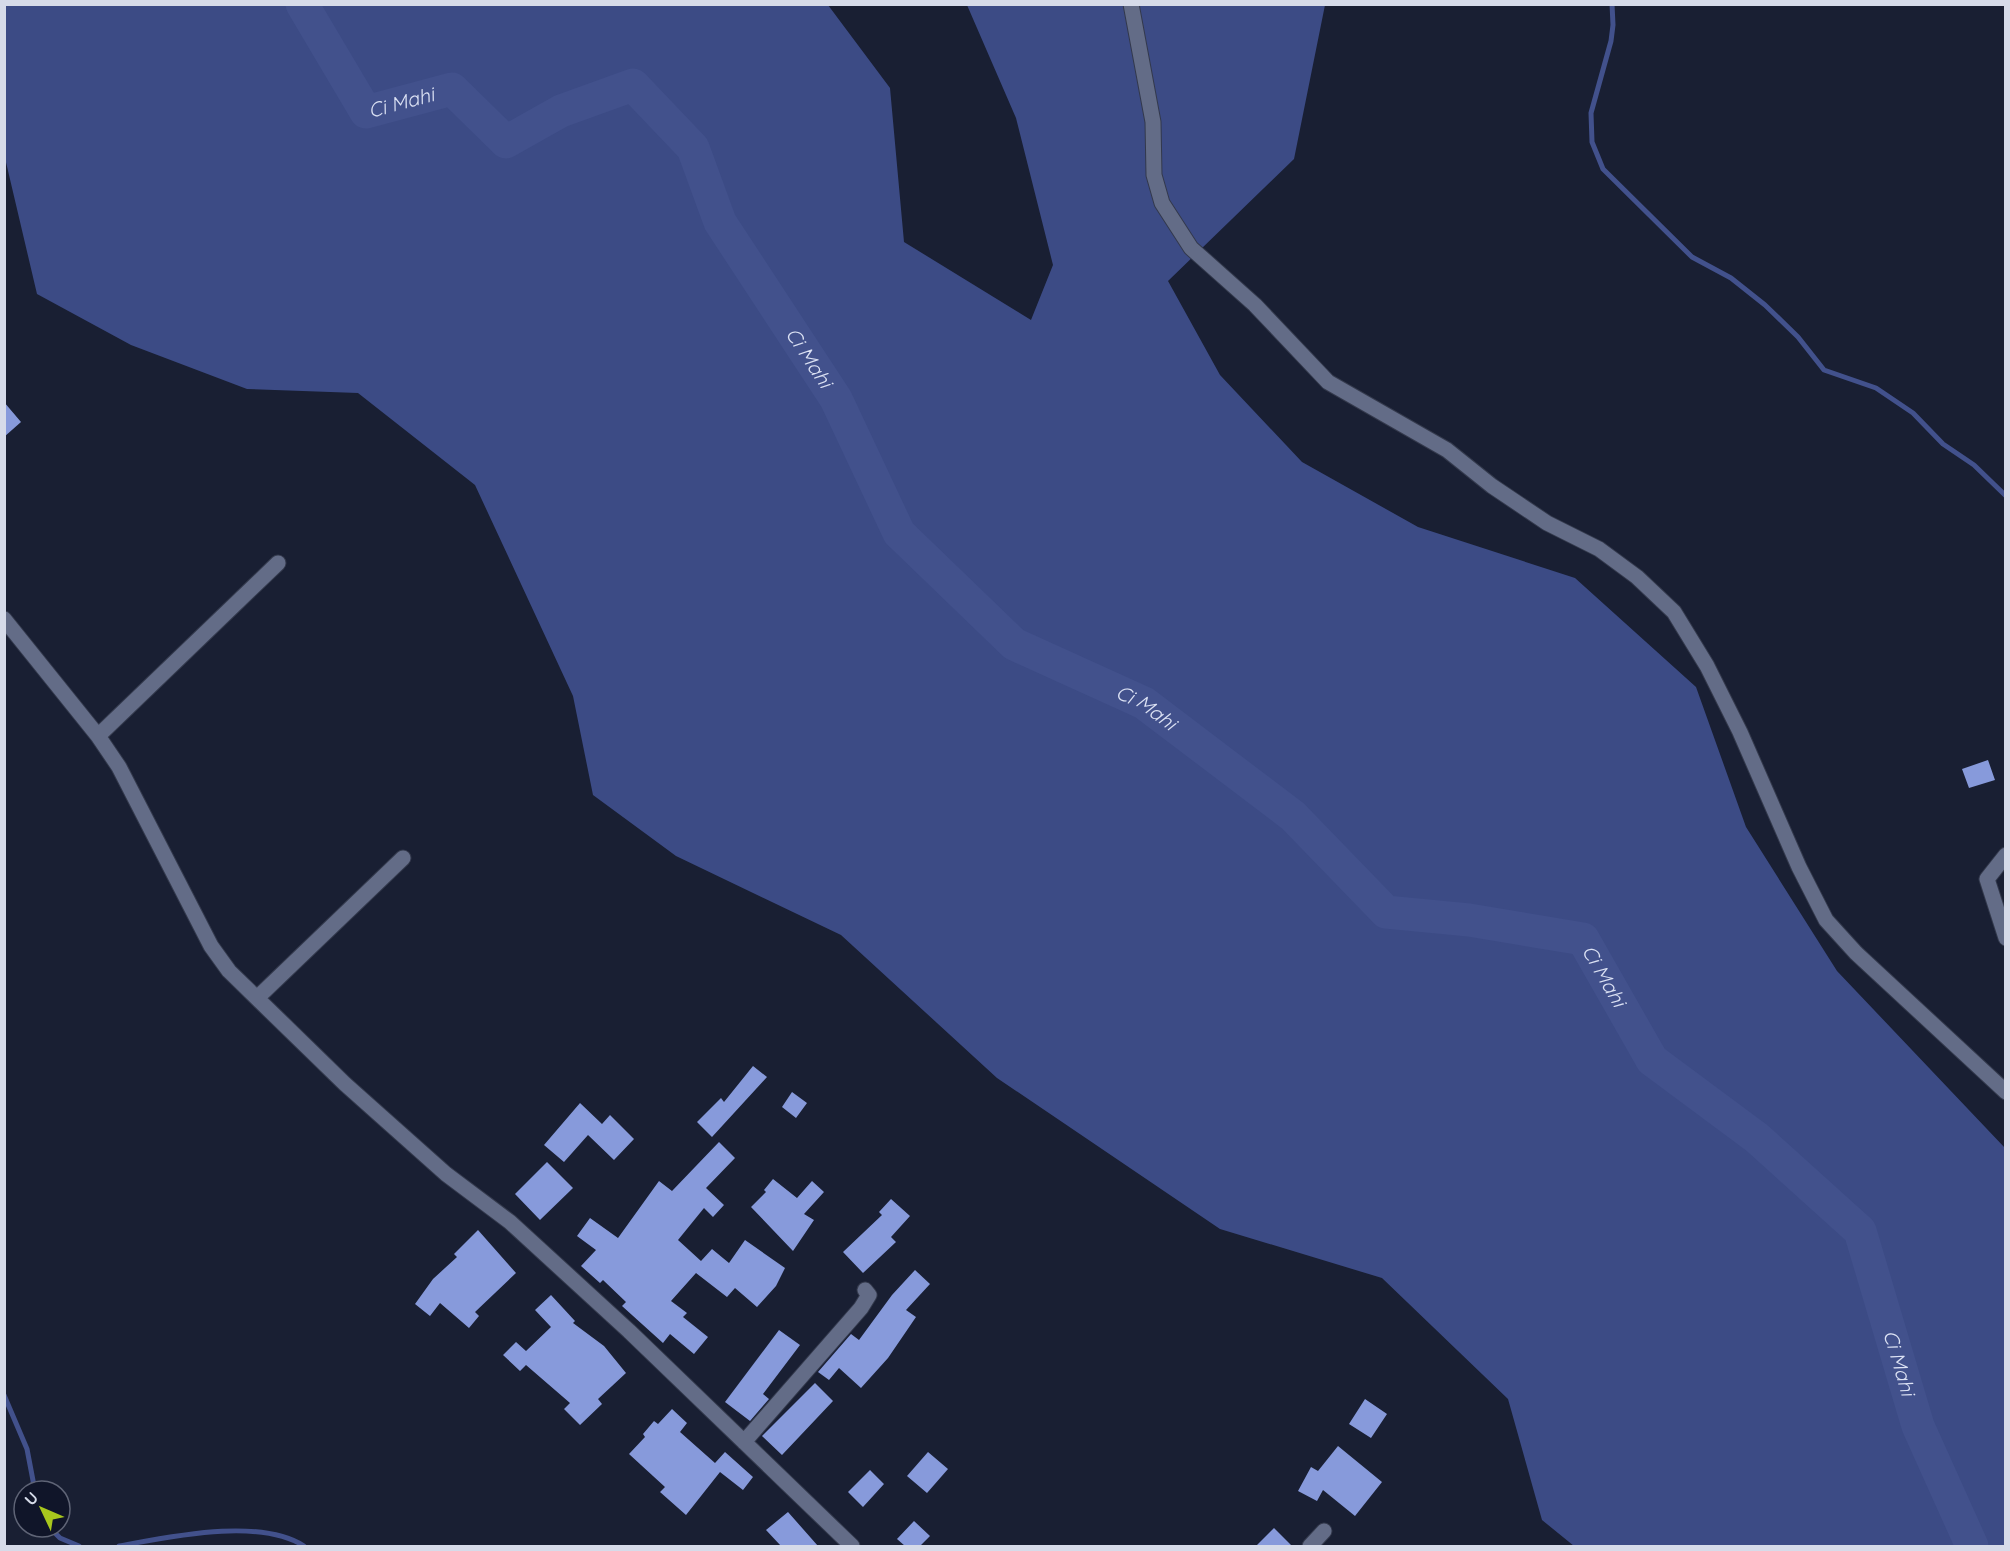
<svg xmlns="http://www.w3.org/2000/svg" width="2010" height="1551" font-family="Quicksand,sans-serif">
<rect width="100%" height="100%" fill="#191f33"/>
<path fill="#3c4b85" d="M 4,5 L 828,5 L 890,88 L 904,242 L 1031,320 L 1053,265 L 1016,118 L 967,5 L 1325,5 L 1294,159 L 1168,281 L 1220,375 L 1302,462 L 1418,527 L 1575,578 L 1696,687 L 1746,827 L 1837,971 L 2005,1148 L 2005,1546 L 1574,1546 L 1542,1520 L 1508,1399 L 1382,1278 L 1220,1229 L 997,1078 L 841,935 L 676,856 L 593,795 L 573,696 L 475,485 L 358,393 L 247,389 L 131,345 L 37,294 L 5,158 Z"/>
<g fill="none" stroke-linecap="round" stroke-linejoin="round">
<path stroke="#42518c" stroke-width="5" d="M 1612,4 L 1613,25 L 1611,41 L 1591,113 L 1592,142 L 1603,169 L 1692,257 L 1731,278 L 1765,305 L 1798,337 L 1824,370 L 1876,388 L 1913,413 L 1943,444 L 1974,465 L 2006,496
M 4,1395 L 27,1449 L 35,1491
M 49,1527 L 60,1538 L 79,1546
M 119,1546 C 169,1537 259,1517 304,1546"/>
<path stroke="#42518c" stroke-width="33" id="s1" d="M 302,4 L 366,112 L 452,89 L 506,142 L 561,111 L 633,85 L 693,148 L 720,222 L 836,399 L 899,533 L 1014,644 L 1144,703 L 1293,816 L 1386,912 L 1469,920 L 1583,939 L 1652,1060 L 1757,1138 L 1860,1231 L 1918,1426 L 1972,1546"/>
</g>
<path fill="#879adb" d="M 4,402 L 21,422 L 4,437 Z
M 1988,760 L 1995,780 L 1969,788 L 1962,769 Z
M 753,1066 L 767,1077 L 712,1137 L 697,1122 L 721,1098 L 724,1102 Z
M 792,1092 L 807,1103 L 796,1118 L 782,1107 Z
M 580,1103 L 602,1124 L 610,1115 L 634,1139 L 614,1160 L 588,1135 L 564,1162 L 544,1145 Z
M 719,1142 L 735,1158 L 706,1188 L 724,1205 L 713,1217 L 704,1208 L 678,1240 L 701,1261 L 712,1249 L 729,1263 L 745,1240 L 785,1268 L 776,1286 L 757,1307 L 735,1288 L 727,1297 L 696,1273 L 671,1301 L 687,1313 L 683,1317 L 708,1337 L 694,1354 L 670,1334 L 663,1343 L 622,1306 L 626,1302 L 603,1280 L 600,1283 L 581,1266 L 596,1250 L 577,1236 L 590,1218 L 618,1238 L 659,1181 L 672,1191 Z
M 547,1162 L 573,1188 L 540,1220 L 515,1194 Z
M 773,1179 L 797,1198 L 812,1181 L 824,1192 L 804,1214 L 814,1220 L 793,1251 L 751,1207 L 766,1192 L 764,1190 Z
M 891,1199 L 910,1216 L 891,1237 L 896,1242 L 863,1273 L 843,1252 L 882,1215 L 879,1212 Z
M 478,1230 L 516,1273 L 475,1312 L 479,1316 L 469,1328 L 440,1303 L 430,1316 L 415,1304 L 433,1279 L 457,1257 L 454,1254 Z
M 915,1270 L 930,1284 L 906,1310 L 916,1317 L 888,1358 L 861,1388 L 839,1368 L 829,1380 L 818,1372 L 851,1334 L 859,1340 L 892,1295 Z
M 551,1295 L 575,1321 L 573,1323 L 604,1346 L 626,1373 L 598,1399 L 602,1404 L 580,1425 L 564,1409 L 570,1403 L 526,1365 L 520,1371 L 503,1355 L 516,1342 L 526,1351 L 551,1327 L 535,1310 Z
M 779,1330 L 800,1345 L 763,1394 L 769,1399 L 750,1421 L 725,1402 Z
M 815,1383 L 833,1401 L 782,1455 L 762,1436 Z
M 1365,1399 L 1387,1414 L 1371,1438 L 1349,1424 Z
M 672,1409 L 687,1423 L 680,1432 L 715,1463 L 725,1452 L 753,1477 L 743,1490 L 720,1472 L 686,1515 L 660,1492 L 665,1487 L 629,1454 L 645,1437 L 643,1434 L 654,1421 L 658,1424 Z
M 1338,1446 L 1382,1482 L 1355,1516 L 1323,1490 L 1317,1501 L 1298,1491 L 1311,1467 L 1318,1471 Z
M 928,1452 L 948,1469 L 927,1493 L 907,1476 Z
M 870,1470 L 884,1484 L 863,1507 L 848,1492 Z
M 788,1512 L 818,1546 L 781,1546 L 766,1530 Z
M 914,1521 L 930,1536 L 920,1546 L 905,1546 L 897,1539 Z
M 1274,1528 L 1292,1546 L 1256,1546 Z"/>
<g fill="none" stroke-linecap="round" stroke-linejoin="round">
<g stroke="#33394c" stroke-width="17">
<path id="minor" d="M 1131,4 L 1153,122 L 1154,175 L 1162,203 L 1191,248 L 1255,305 L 1328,382 L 1447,450 L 1492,486 L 1547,523 L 1599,549 L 1637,577 L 1674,612 L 1707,666 L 1740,732 L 1799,867 L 1826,920 L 1856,953 L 2006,1092
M 4,619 L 98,736 L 119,767 L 211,946 L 229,971 L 345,1084 L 446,1174 L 510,1222 L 629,1331 L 852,1546
M 98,736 L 278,563
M 2006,855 L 1987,879 L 2006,938
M 257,998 L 403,858
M 744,1442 L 861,1308 L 869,1295 L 865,1290
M 1310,1546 L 1324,1531"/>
</g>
<use href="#minor" stroke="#636c87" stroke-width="15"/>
</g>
<g text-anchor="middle" stroke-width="6" stroke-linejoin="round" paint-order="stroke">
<g font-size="20" font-style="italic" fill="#dce2f4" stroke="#101529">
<text dy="7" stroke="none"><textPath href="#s1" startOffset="162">Ci Mahi</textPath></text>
<text dy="7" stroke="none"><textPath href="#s1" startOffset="758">Ci Mahi</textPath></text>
<text dy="7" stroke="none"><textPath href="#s1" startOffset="1262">Ci Mahi</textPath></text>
<text dy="7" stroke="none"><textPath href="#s1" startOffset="1820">Ci Mahi</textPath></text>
<text dy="7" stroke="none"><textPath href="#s1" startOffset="2324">Ci Mahi</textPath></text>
</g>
</g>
<rect width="2010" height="1551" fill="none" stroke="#d6dbe9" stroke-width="12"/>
<g transform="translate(42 1509) rotate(314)"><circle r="28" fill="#101529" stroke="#5f6476" stroke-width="1.5"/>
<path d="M0-4.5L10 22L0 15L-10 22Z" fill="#a8c71d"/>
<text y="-9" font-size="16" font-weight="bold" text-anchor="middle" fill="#d6dbe9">U</text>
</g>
</svg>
